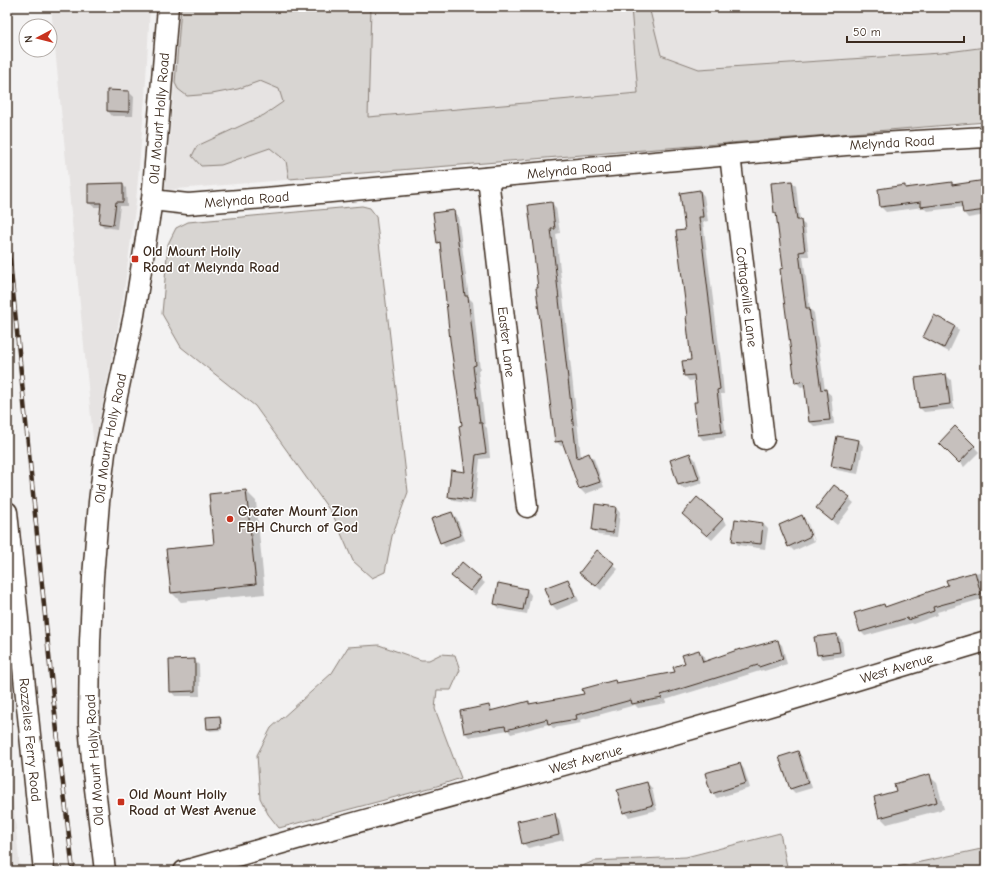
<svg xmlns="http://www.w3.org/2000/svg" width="993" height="878" font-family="'Comic Neue',sans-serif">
<rect width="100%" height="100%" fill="#f3f2f2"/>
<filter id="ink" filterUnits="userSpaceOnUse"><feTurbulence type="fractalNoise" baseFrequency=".025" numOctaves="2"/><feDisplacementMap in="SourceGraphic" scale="8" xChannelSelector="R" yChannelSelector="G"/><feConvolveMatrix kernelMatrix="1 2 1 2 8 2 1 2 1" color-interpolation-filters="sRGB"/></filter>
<g filter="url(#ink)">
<path fill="#e6e3e2" d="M 51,7 L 150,7 L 145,97 L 136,202 L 122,306 L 94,448 Z
M 181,7 L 986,7 L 986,122 L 165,190 Z
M 7,734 L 20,871 L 7,871 Z"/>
<path fill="#d8d5d2" stroke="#8a8078" d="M 181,7 L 371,7 L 368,117 L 638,93 L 631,7 L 649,7 L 661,55 L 699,69 L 941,53 L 986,47 L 986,122 L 289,179 L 286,161 L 270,148 L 221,165 L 201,166 L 192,156 L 197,146 L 264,115 L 283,102 L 279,89 L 260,81 L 238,89 L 212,94 L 187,96 L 178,89 L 175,83 Z
M 362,206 L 370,208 L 376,216 L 408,492 L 392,536 L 385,572 L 372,578 L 353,561 L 333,515 L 255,406 L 181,347 L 162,314 L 168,244 L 176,228 L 188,222 Z
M 379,645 L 421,660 L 429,660 L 441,654 L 455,655 L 460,670 L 451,690 L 437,690 L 435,709 L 461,778 L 437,786 L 279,828 L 268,814 L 260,798 L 257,755 L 271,728 L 332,673 L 348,647 Z
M 780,833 L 788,871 L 571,871 L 594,861 L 686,857 Z
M 986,848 L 986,871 L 871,871 L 883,870 Z"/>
<path fill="#0003" fill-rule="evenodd" d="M 108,91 L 129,92 L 134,97 L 133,116 L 112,116 L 108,111 Z
M 986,181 L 986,215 L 968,218 L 964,213 L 963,207 L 927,211 L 923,207 L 886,212 L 881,207 L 879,189 L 904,186 L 907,188 L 951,183 L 954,185 Z
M 792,182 L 796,186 L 800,221 L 805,225 L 809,256 L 803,256 L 810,309 L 814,313 L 825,390 L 831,395 L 834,424 L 815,427 L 810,422 L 806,386 L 801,387 L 796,382 L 777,215 L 775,213 Z
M 122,184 L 126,188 L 127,206 L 120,206 L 117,229 L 104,227 L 100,223 L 102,207 L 94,207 L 89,203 Z
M 700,191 L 704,196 L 708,221 L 703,222 L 721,362 L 724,394 L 721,394 L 726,437 L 703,440 L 699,435 L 698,403 L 696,380 L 689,381 L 685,376 L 683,361 L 692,360 L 686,231 Z
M 552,203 L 556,208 L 560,233 L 556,234 L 581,457 L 589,454 L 594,459 L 604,487 L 585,494 L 580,489 L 565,446 L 561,446 L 556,441 L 539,289 Z
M 453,211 L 458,216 L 469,298 L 473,302 L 480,370 L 478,370 L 485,426 L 487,428 L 490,458 L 480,459 L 475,504 L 454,501 L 449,497 L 466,473 L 463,426 L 441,246 L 438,242 Z
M 980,304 L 986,304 L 986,326 L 982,322 Z
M 955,326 L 959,331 L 949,352 L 929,341 L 924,337 Z
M 946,375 L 951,380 L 954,409 L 924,412 L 920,408 Z
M 955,427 L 979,452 L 964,467 L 940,443 Z
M 859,441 L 863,446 L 858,474 L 837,470 L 832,466 Z
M 690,454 L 695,459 L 703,483 L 684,489 L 679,485 Z
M 834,486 L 854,503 L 837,525 L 817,508 Z
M 246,491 L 256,501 L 265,594 L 181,602 L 172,593 L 215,545 Z
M 616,508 L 620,513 L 617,537 L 598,535 L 593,530 Z
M 452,513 L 457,518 L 465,540 L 445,547 L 441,542 Z
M 802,516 L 807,521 L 815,541 L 794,551 L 789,546 ZM 803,520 L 806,520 L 814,540 L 813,541 Z
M 688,519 L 722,519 L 727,524 L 712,540 Z
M 763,524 L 768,529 L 765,549 L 738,545 L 733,540 Z
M 597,551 L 618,569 L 601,590 L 585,577 Z
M 986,570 L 985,598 L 937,612 L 938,615 L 913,624 L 912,623 L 865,636 L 861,632 L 884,605 L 886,608 L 949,586 L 948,581 Z
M 480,579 L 485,583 L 475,595 L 457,580 Z
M 567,580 L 572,585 L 579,601 L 557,610 L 552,605 L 546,589 Z
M 527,590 L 531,595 L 527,614 L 500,609 L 495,604 Z
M 837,635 L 842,640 L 844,656 L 822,659 L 818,654 Z
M 777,641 L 782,645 L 787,664 L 764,671 L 763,670 L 665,700 L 666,703 L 638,708 L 635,705 L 580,720 L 581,723 L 553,728 L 549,724 L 511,734 L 508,730 L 469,737 L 465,733 L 489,706 L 494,711 L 528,703 L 530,704 L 585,695 L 615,681 L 618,684 L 676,673 L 699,651 L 704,656 L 705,662 Z
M 194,660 L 199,665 L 200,696 L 175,696 L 171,691 Z
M 219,717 L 222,719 L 222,730 L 210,731 L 208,729 Z
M 798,752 L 802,757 L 812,788 L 795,793 L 791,789 Z
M 740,764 L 744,769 L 750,788 L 717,798 L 712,793 Z
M 929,776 L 937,783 L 944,809 L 887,824 L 880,817 Z
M 647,783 L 652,788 L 657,810 L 629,817 L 624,812 Z
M 554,814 L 559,819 L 564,840 L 528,848 L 523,843 Z"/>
<path fill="#c6c0bd" stroke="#3b2a1e" d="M 107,90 L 129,91 L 129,112 L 107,111 Z
M 986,180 L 986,210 L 963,213 L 961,202 L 921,207 L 921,202 L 880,207 L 878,189 L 905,185 L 905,188 L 952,182 L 952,185 Z
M 792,181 L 797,220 L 801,220 L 805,251 L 799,252 L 806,308 L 809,308 L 821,390 L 826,389 L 830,420 L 809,422 L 804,381 L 795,383 L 780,269 L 783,268 L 776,213 L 774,213 L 771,183 Z
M 123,183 L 123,202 L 116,202 L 113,225 L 99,223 L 101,203 L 88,203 L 88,184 Z
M 700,190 L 703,217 L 699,217 L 716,357 L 720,389 L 717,390 L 722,432 L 698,435 L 694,402 L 697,402 L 694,375 L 684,376 L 682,361 L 691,360 L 686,316 L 687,316 L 676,231 L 685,230 L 680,193 Z
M 552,202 L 555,229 L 551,229 L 577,458 L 589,453 L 600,482 L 579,489 L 562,441 L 555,442 L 536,288 L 538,288 L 528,205 Z
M 454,210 L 465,296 L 468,296 L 476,365 L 473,366 L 480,423 L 482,423 L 486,453 L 476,455 L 471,500 L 448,497 L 451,470 L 465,472 L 459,426 L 462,425 L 450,340 L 440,242 L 437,243 L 433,213 Z
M 934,315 L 955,326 L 944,348 L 923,337 Z
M 946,374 L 950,404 L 919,408 L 915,378 Z
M 955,426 L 975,446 L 959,463 L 939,443 Z
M 837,436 L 859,440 L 853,470 L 831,466 Z
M 690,453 L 699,479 L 678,485 L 670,460 Z
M 834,485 L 850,497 L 832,521 L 816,508 Z
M 246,490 L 256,584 L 171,593 L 166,549 L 214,544 L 209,494 Z
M 697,497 L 723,519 L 707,536 L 682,514 Z
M 595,504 L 616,507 L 613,533 L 592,530 Z
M 452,512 L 461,535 L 440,543 L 431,519 Z
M 802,515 L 811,536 L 788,547 L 779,525 Z
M 735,519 L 763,523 L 761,544 L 732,541 Z
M 597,550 L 614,563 L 596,586 L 579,573 Z
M 462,562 L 481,578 L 470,591 L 451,576 Z
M 975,572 L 981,594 L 933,607 L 934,611 L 908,620 L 907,618 L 860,632 L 854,613 L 884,604 L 885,607 L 948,585 L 946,580 Z
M 568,579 L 575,596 L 551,605 L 544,588 Z
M 498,583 L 527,589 L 523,610 L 494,604 Z
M 837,634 L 840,652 L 817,655 L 814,637 Z
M 778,640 L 783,659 L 759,667 L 758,665 L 661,695 L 662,698 L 632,704 L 631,700 L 576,715 L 577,719 L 548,724 L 547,719 L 506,730 L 505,726 L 464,733 L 460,711 L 489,705 L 490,711 L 529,701 L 529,704 L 584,694 L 582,689 L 615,680 L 616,683 L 675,672 L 673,667 L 685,663 L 682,655 L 699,650 L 703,662 L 740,649 L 741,650 Z
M 195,659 L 195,691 L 170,692 L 169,660 Z
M 220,716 L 221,728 L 207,729 L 206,717 Z
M 798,751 L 808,783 L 790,789 L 779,757 Z
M 740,763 L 746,783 L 711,794 L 705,773 Z
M 930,774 L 937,802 L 879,818 L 874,797 L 896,791 L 894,784 Z
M 647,782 L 653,805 L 623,813 L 617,790 Z
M 555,813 L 559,835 L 522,844 L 517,821 Z"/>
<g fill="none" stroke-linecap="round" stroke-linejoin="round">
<g stroke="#3b2a1e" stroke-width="23">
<g id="minor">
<path id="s1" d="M 730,155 L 764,439"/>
<path id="s2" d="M 488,178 L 514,405 L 527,507"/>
<path id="s3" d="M 152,200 L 188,204 L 277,197 L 730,155 L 846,145 L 986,137"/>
<path id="s4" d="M 7,512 L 44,871"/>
<path id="s5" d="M 105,871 L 93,772 L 89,723 L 90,641 L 93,577 L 99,502 L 105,453 L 134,315 L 152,200 L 168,7"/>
<path id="s6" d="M 184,871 C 333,828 483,788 632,746 C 751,713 868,676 986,641"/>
</g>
</g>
<use href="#minor" stroke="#fff" stroke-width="20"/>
<g stroke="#3b2a1e" stroke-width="4.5">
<path id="rail" d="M 7,231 L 53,696 L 73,871"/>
</g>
<use href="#rail" stroke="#fff" stroke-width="3" stroke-dasharray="9" stroke-linecap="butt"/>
</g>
</g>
<g fill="#c8321e" stroke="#fff" stroke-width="1.5">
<rect x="131" y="255" width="8" height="8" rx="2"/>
<circle cx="230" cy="519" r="4"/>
<rect x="117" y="798" width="8" height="8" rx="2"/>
</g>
<g text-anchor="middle" stroke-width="3" stroke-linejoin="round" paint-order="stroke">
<g font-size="14" fill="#3b2a1e" stroke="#fff">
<text dy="5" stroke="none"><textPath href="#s5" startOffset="759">Old Mount Holly Road</textPath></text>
<text dy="5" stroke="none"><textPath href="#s3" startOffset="743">Melynda Road</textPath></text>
<text dy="5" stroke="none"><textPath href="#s3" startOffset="419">Melynda Road</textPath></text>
<text dy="5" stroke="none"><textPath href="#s3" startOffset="95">Melynda Road</textPath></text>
<text dy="5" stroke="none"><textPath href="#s1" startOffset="143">Cottageville Lane</textPath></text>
<text dy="5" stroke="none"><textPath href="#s2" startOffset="165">Easter Lane</textPath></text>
<text dy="5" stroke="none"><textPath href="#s5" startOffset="435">Old Mount Holly Road</textPath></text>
<text dy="5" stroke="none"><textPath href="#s6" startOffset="741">West Avenue</textPath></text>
<text dy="5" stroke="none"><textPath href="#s4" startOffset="229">Rozzelles Ferry Road</textPath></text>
<text dy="5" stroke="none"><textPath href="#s6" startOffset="417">West Avenue</textPath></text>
<text transform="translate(94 760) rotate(-94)" y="5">Old Mount Holly Road</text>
</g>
<g font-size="14" font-weight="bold" fill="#3b2a1e" stroke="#fff" text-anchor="start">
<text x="143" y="256">Old Mount Holly<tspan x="143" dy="16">Road at Melynda Road</tspan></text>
<text x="238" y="516">Greater Mount Zion<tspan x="238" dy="16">FBH Church of God</tspan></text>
<text x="129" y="799">Old Mount Holly<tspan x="129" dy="16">Road at West Avenue</tspan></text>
</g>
</g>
<rect width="993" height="878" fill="none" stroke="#fff" stroke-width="24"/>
<rect x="12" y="12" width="969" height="854" fill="none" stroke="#3b2a1e" stroke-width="1.5" filter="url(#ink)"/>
<g transform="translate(38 38) rotate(263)"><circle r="19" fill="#ffffff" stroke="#b1aaa5"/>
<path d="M0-3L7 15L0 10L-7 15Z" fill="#c8321e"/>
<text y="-6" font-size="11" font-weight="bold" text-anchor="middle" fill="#3b2a1e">N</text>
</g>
<path d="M847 36v6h117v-6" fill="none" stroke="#3b2a1e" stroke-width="2"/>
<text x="853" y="36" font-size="12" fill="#3b2a1e" stroke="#ffffff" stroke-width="3" paint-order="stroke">50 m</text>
</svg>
